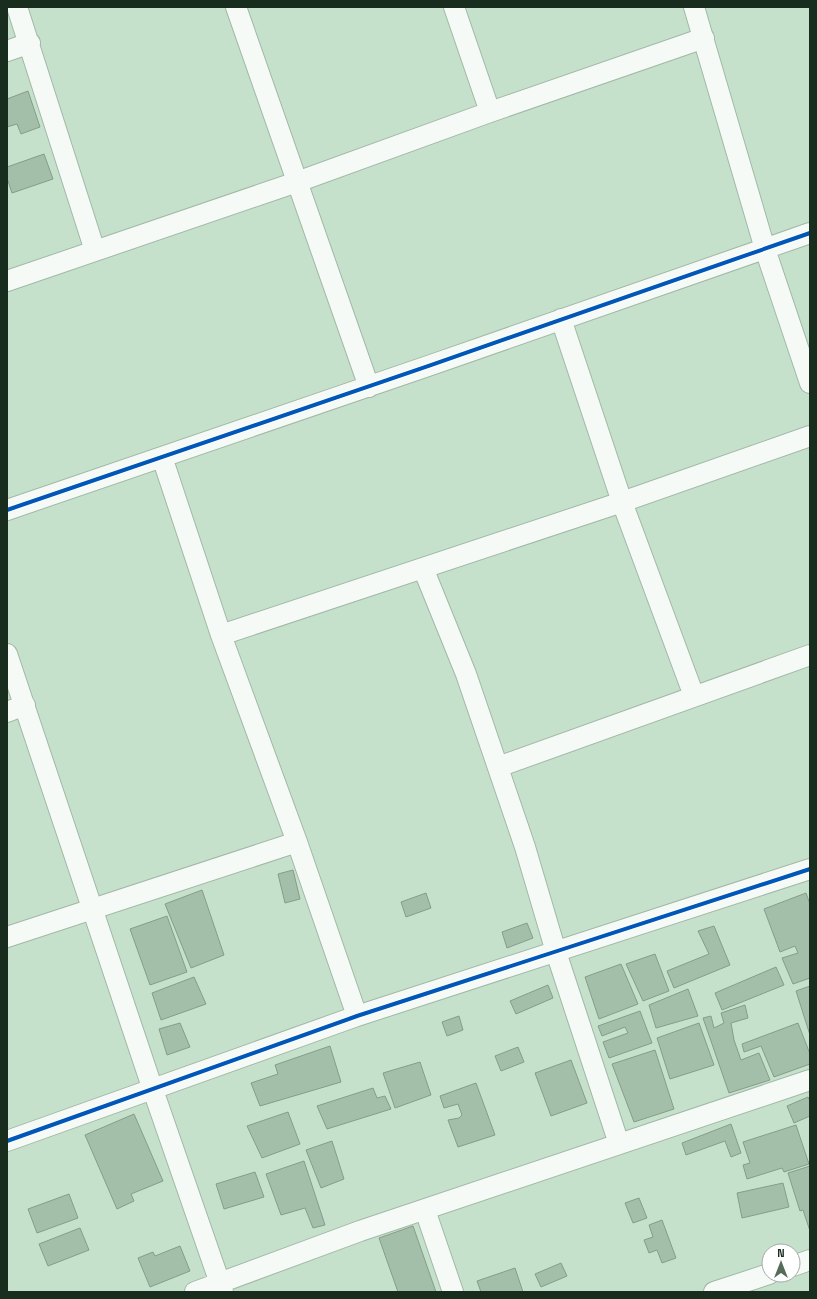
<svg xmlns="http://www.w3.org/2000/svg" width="817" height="1299" font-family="'Space Grotesk',sans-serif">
<rect width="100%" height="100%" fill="#c5e1cb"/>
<path fill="#a3bfaa" stroke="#869c8b" d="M 28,91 L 40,127 L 21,134 L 17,124 L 7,127 L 7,99 Z
M 44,154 L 53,179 L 12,193 L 7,178 L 7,167 Z
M 293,870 L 300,899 L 285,903 L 278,874 Z
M 202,890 L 224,955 L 191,968 L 165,904 Z
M 426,893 L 431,908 L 406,917 L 401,902 Z
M 806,893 L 810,904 L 810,978 L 793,984 L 782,958 L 798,953 L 795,946 L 780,952 L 764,909 Z
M 167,916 L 187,972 L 150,985 L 130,929 Z
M 527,923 L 533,938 L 507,948 L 502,932 Z
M 714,926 L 730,965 L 674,988 L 667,971 L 709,954 L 698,931 Z
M 655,954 L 669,991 L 643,1001 L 626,964 Z
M 621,964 L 638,1004 L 599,1019 L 585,977 Z
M 776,967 L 784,985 L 722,1010 L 715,993 Z
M 194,977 L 206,1004 L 161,1020 L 152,993 Z
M 548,985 L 553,998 L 516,1014 L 510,1001 Z
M 810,986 L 810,1035 L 796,991 Z
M 688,989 L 698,1016 L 656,1028 L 649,1005 Z
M 745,1005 L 748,1018 L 731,1023 L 734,1040 L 741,1060 L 759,1053 L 770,1080 L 729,1093 L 703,1018 L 711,1016 L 714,1028 L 724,1023 L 721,1013 Z
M 640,1011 L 652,1043 L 609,1058 L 603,1042 L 628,1033 L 625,1027 L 602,1036 L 598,1026 Z
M 459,1016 L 463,1030 L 447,1036 L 442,1022 Z
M 180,1023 L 190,1047 L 167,1055 L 159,1029 Z
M 699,1023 L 714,1065 L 670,1079 L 657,1038 Z
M 798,1023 L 810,1054 L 810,1064 L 774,1077 L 761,1046 L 744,1052 L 742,1044 Z
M 330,1046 L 341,1082 L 260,1106 L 251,1083 L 278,1074 L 275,1065 Z
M 518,1047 L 524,1062 L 501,1071 L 495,1056 Z
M 655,1050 L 674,1109 L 634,1122 L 612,1064 Z
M 571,1060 L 587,1103 L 551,1116 L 535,1073 Z
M 420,1062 L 431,1095 L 395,1108 L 383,1073 Z
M 476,1083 L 495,1135 L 458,1147 L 448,1120 L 459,1118 L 462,1115 L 458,1104 L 444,1108 L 440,1096 Z
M 373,1088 L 377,1098 L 385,1096 L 391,1109 L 327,1129 L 317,1106 Z
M 808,1097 L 810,1101 L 810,1116 L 794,1123 L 787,1106 Z
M 288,1112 L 300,1144 L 262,1158 L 247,1126 Z
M 134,1114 L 163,1181 L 131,1194 L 134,1201 L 117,1209 L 85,1135 Z
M 731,1124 L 741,1153 L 731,1157 L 725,1141 L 686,1155 L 682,1143 Z
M 796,1125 L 809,1164 L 784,1172 L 782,1168 L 747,1179 L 743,1165 L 750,1163 L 743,1142 Z
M 332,1141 L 344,1179 L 321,1188 L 306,1150 Z
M 304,1161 L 325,1225 L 313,1228 L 305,1208 L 281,1215 L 266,1174 Z
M 810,1166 L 810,1231 L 803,1210 L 800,1211 L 788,1173 Z
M 255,1172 L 264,1197 L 224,1209 L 216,1184 Z
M 783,1183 L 789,1207 L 742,1218 L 737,1193 Z
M 69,1194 L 78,1218 L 37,1233 L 28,1209 Z
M 639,1198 L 647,1218 L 633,1223 L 625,1203 Z
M 662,1220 L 676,1258 L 662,1263 L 657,1250 L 649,1253 L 644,1240 L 653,1237 L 649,1225 Z
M 413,1226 L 436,1292 L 398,1292 L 379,1238 Z
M 80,1228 L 89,1250 L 48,1266 L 39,1244 Z
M 180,1246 L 190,1271 L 150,1287 L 138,1258 L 153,1252 L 155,1256 Z
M 561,1263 L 567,1276 L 541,1287 L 535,1274 Z
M 515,1268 L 523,1292 L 481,1292 L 477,1281 Z"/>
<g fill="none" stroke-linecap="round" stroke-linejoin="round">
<g stroke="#a2b8a7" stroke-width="22">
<path id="street" d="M 17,7 L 95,251
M 236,7 L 369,387
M 454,7 L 490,112
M 694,7 L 765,249 L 810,383
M 7,51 L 30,43
M 7,281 L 297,182 L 490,112 L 704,38
M 561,319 L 622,502 L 694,696
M 162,457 L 221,635 L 297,842 L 357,1016
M 7,510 C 275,419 543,327 810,233
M 423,568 L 466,674 L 509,800 L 525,847 L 556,952 L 619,1144
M 221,635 L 622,502 L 810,436
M 7,654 L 153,1090 L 223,1292
M 7,712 L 25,705
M 498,767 L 810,655
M 7,937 L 297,842
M 7,1141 L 357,1016 L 810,869
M 425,1210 L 453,1292
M 793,1266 L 810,1260
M 195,1292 L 360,1231 L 810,1080
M 714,1292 L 769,1274"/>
</g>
<use href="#street" stroke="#f6faf7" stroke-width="20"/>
<g stroke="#fff" stroke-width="6">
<path id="cycleway" d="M 7,510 C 275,419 543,327 810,233
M 7,1141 L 357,1016 L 810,869"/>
</g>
<use href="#cycleway" stroke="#0057b8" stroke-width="4"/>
</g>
<rect width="817" height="1299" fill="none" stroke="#182d1e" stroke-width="16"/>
<g transform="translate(781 1263)"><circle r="19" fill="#ffffff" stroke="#a3aba5"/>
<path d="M0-3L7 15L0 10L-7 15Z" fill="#556c5b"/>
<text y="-6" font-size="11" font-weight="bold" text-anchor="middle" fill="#182d1e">N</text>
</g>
</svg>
